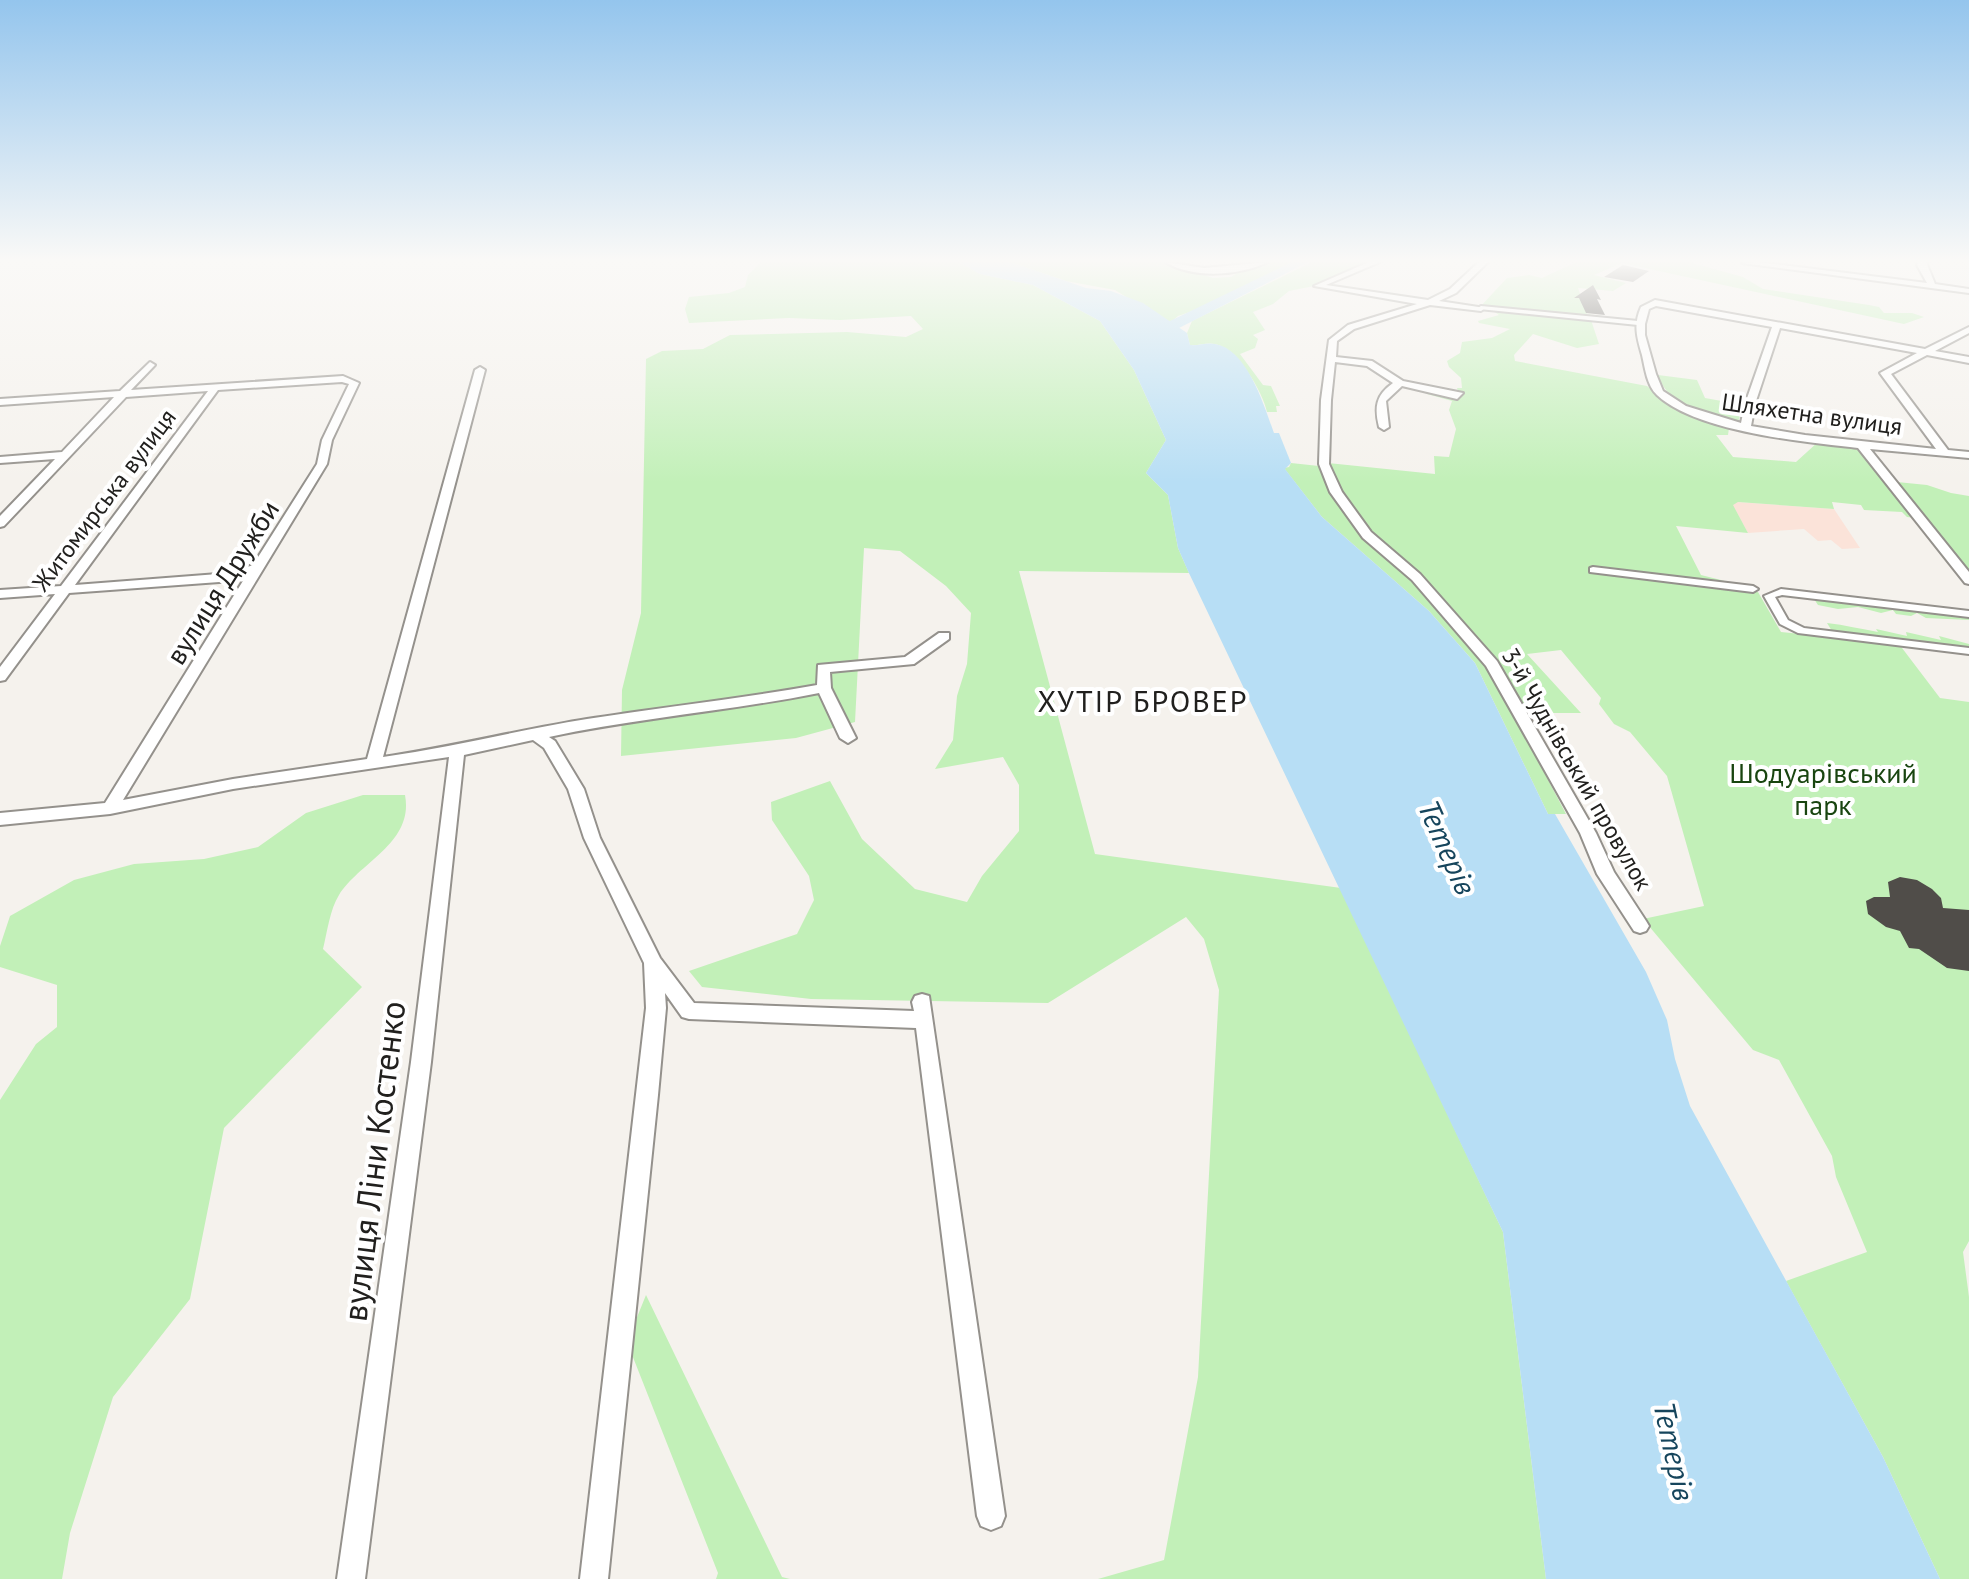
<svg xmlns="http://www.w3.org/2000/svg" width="1969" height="1579" font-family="'PT Sans',sans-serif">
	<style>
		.education { fill: #fbe3d9 }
		.green { fill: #c2f0b8 }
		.water { fill: #b7def5 }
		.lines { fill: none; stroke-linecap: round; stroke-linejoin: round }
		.river { fill: #b7def5; fill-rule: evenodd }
		.building { fill: #504d49 }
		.pedestrian-casing { stroke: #94918c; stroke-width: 4 }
		.minor-casing { stroke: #94918c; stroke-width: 4 }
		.pedestrian { fill: #fff; fill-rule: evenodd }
		.minor { fill: #fff; fill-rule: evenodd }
		.labels { text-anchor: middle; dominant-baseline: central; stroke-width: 8; stroke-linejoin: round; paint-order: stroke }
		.far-street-label { font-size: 24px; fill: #21201e; stroke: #fff }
		.street-label { font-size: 28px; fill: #21201e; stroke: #fff }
		.park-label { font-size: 28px; fill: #194510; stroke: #fff }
		.neighbourhood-label { font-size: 30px; letter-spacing: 2px; fill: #21201e; stroke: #fff }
		.water-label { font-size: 30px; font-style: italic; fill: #16455c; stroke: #fff }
		.near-street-label { font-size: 34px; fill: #21201e; stroke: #fff }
	</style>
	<rect width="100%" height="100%" fill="#f5f2ed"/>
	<path class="education" d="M1737,502L1834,509L1860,548L1842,549L1831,540L1818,541L1804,529L1748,533L1732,504Z"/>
	<g class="green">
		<path d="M761,262H959L980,274L1033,285L1100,321L1134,370L1166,440L1146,473L1168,495L1178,548L1189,573L1019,571L1095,854L1341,888L1503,1232L1546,1579H1098L1164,1560L1198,1377L1219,990L1204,939L1186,917L1048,1003L811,999L702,987L689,971L797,934L814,900L809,876L772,820L771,802L830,781L862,839L915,889L967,902L982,876L1019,831V785L1003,757L935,769L953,740L957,696L967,664L971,613L946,586L900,551L864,548L855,722L796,738L621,756L622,690L641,613L646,359L662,351L703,349L730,335L847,332L906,337L923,329L911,316L840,320L789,318L689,323L685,309L689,297L729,293L745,287L748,275Z"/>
		<path d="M1010,262H1167L1213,278L1231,277L1245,268L1269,262H1292L1205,307L1178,316L1169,324L1115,290L1066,281Z"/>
		<path d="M1312,262H1373L1319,285L1289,291L1273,304L1253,312L1265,330L1253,335L1258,339L1255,348L1240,354L1263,385L1271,386L1280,406H1276L1277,412H1267C1263,392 1237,348 1215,344C1207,342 1198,346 1190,345L1187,333L1192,321Z"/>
		<path d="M1576,262H1689L1743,277L1763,289L1869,305L1879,307L1884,313H1912L1924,317L1904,324L1622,263L1594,275L1626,283L1613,291L1578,288L1587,314L1626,319L1480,307L1507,278L1529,275L1542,278Z"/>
		<path d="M1492,310L1591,320L1599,344L1577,348L1533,334L1514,355L1515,361L1647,386L1680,411L1729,428L1728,435H1716L1733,457L1796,462L1818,442C1862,447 1860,447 1887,481L1927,485L1951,493L1969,496V574L1925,519L1907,517L1902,512L1864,510L1861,505L1832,502L1834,509L1738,502L1733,505L1748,533L1676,526L1701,575L1725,581L1704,579L1706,585L1758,592L1781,632L1899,644L1940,698L1969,702V1241L1963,1252L1969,1297V1579H1940L1883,1457L1786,1281L1867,1252L1836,1177L1832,1156L1779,1060L1753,1050L1643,919L1704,906L1667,776L1630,732L1614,724L1599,704L1601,698L1561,650L1527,654L1581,713H1513L1566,814H1548L1475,663L1429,611L1322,517L1284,468L1289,467L1291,463L1319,466L1328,463L1435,474L1434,456L1449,457L1456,429L1449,410L1452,401L1427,394L1426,391L1459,394L1457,388H1462L1461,378L1449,367L1447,361L1460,353L1462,342L1492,338L1510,329L1479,323L1478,321L1499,315Z"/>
		<path d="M1658,375L1697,380L1705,398L1744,405L1737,425C1707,415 1669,408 1658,375Z"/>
		<path d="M1814,599L1969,616V620L1926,618L1917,613L1911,616L1896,614L1893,610L1881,613L1858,607L1838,609L1818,605Z"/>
		<path d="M1827,623C1845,625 1861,629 1878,632L1876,629L1907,636L1906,632L1941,640L1939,636L1969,644V647L1832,631Z"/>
		<path d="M363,795H405C414,843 361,861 339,895C330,909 327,933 323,949L362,987L224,1128L190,1299L113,1397L70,1533L62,1579H0V1100L36,1044L57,1027V985L0,967V946L10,916L74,880L134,864L204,859L258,847L306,813Z"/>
		<path d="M646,1295L782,1577L790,1579H716L718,1573L627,1342Z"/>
	</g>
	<path class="water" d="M959,262H1010L1086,288L1111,291L1143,303L1187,333L1190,345C1199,346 1207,342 1215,344C1248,349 1265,409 1274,433H1279L1291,463L1285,469L1322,517L1429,611L1475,663L1548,814H1555L1646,972L1667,1020L1675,1059L1690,1106L1883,1457L1940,1579H1546L1503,1232L1188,571L1178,548L1168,495L1146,473L1166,440L1134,370L1100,321L1033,285L980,274Z"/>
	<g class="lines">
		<path class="river" d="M1292,262H1308L1179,328L1164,353H1154L1152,350L1168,322Z"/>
	</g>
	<g class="building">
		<path d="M1623,265L1649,271L1633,282L1604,277Z"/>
		<path d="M1593,285L1601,300L1597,299L1605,315L1586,313L1579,298H1574Z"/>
		<path d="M1900,877L1917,880L1932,889L1941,898L1943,908L1969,910V971L1947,968L1919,949L1909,948L1900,931L1886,927L1868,914L1866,901L1874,897H1890L1888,882Z"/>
	</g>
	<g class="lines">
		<defs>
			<g id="pedestrian">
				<path d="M1481,306L1638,321L1641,323L1638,325L1479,309L1478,308Z"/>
				<path d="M1593,567L1753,586L1758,589L1753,592L1590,572V568Z"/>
				<path d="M1781,589L1969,611V617L1782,595L1775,597L1788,620L1804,628L1969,648V654L1798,633L1780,624L1764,596Z"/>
			</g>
			<g id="minor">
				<path d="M1165,262L1204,268L1268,262C1239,276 1193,279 1165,262Z"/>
				<path d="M1369,262H1380L1326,285L1428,300L1450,289L1479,262H1488L1456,293L1439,301L1485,308L1481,311L1430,305L1354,329L1337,341L1336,357L1372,361L1403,381L1463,393L1457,399L1402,386L1386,401L1389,427L1384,430L1379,427C1374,407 1376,395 1393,383L1367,366L1335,362L1331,400L1329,464L1342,492L1371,532L1420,574L1497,661L1596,833L1614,872L1646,921L1649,926L1646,931L1640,933L1634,931L1597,874L1580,833L1486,666L1412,580L1363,538L1330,492L1319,464L1321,400L1329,340L1348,325L1417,304L1314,286Z"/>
				<path d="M1757,262L1927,283L1917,265L1918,262H1926L1935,284L1969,289V293L1742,263Z"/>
				<path d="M1655,300L1925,349L1969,327V333L1935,351L1969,357V363L1927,355L1891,374L1948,450L1969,452V458L1870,449L1969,572V584L1965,583L1858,448C1805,442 1696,432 1657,395C1647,386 1645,368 1642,355C1637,338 1633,325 1641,307ZM1656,306L1772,327L1745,404L1741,423L1686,406L1663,391L1656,374L1645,335V324L1649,309ZM1780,328L1917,353L1880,373L1936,449L1805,435L1751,426L1755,404Z"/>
				<path d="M150,362L155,365L131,390L343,376L359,383L332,440L327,464L123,800L233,779L367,759L475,370L480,367L485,370L383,757C452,747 519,730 587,719C663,707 740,699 817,685L818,665L905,657L939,633H949V639L914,664L830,672L831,688L856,738L848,743L840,738L819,693C730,711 638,718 549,737L555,741L584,789L600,838L660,958L694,1003L914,1011L912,1002L915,996L922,994L929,996L1005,1516L1001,1526L991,1530L981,1526L977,1516L916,1028L689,1019L682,1017L665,993L666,1008L658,1095L608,1579H580L646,1008L644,963L584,838L568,789L544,748L533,740L464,755L431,1062L365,1579H337L411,1062L449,757L233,789L110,814L0,825V813L105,803L246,576L233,581L69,593L5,680L0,681V667L55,594L0,598V590L61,586L208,391L126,397L4,526L0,527V516L55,459L0,463V457L62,452L114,397L0,405V399L120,391ZM342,382L349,384L322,440L317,464L253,565L231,573L75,585L218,390Z"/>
			</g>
		</defs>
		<use href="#pedestrian" class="pedestrian-casing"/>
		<use href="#minor" class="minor-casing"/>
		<use href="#pedestrian" class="pedestrian"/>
		<use href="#minor" class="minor"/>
	</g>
	<linearGradient id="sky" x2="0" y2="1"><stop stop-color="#94c5ed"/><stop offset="0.54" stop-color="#faf9f7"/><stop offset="1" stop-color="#faf9f7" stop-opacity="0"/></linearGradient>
	<rect width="1969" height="483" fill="url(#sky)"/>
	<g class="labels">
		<g class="far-street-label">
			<text transform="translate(1812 414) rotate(8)">Шляхетна вулиця</text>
			<text transform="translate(104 500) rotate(-53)">Житомирська вулиця</text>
			<text transform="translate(1577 769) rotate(60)">3-й Чуднівський провулок</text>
		</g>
		<g class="street-label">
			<text transform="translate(222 582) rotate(-58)">вулиця Дружби</text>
		</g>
		<g class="park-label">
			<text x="1823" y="772">Шодуарівський<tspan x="1823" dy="32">парк</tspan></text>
		</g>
		<g class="neighbourhood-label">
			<text x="1143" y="700">ХУТІР БРОВЕР</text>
		</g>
		<g class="water-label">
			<text transform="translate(1448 847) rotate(66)">Тетерів</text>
			<text transform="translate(1675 1451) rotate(78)">Тетерів</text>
		</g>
		<g class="near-street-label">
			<text transform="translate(373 1161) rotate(-83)">вулиця Ліни Костенко</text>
		</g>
	</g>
</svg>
